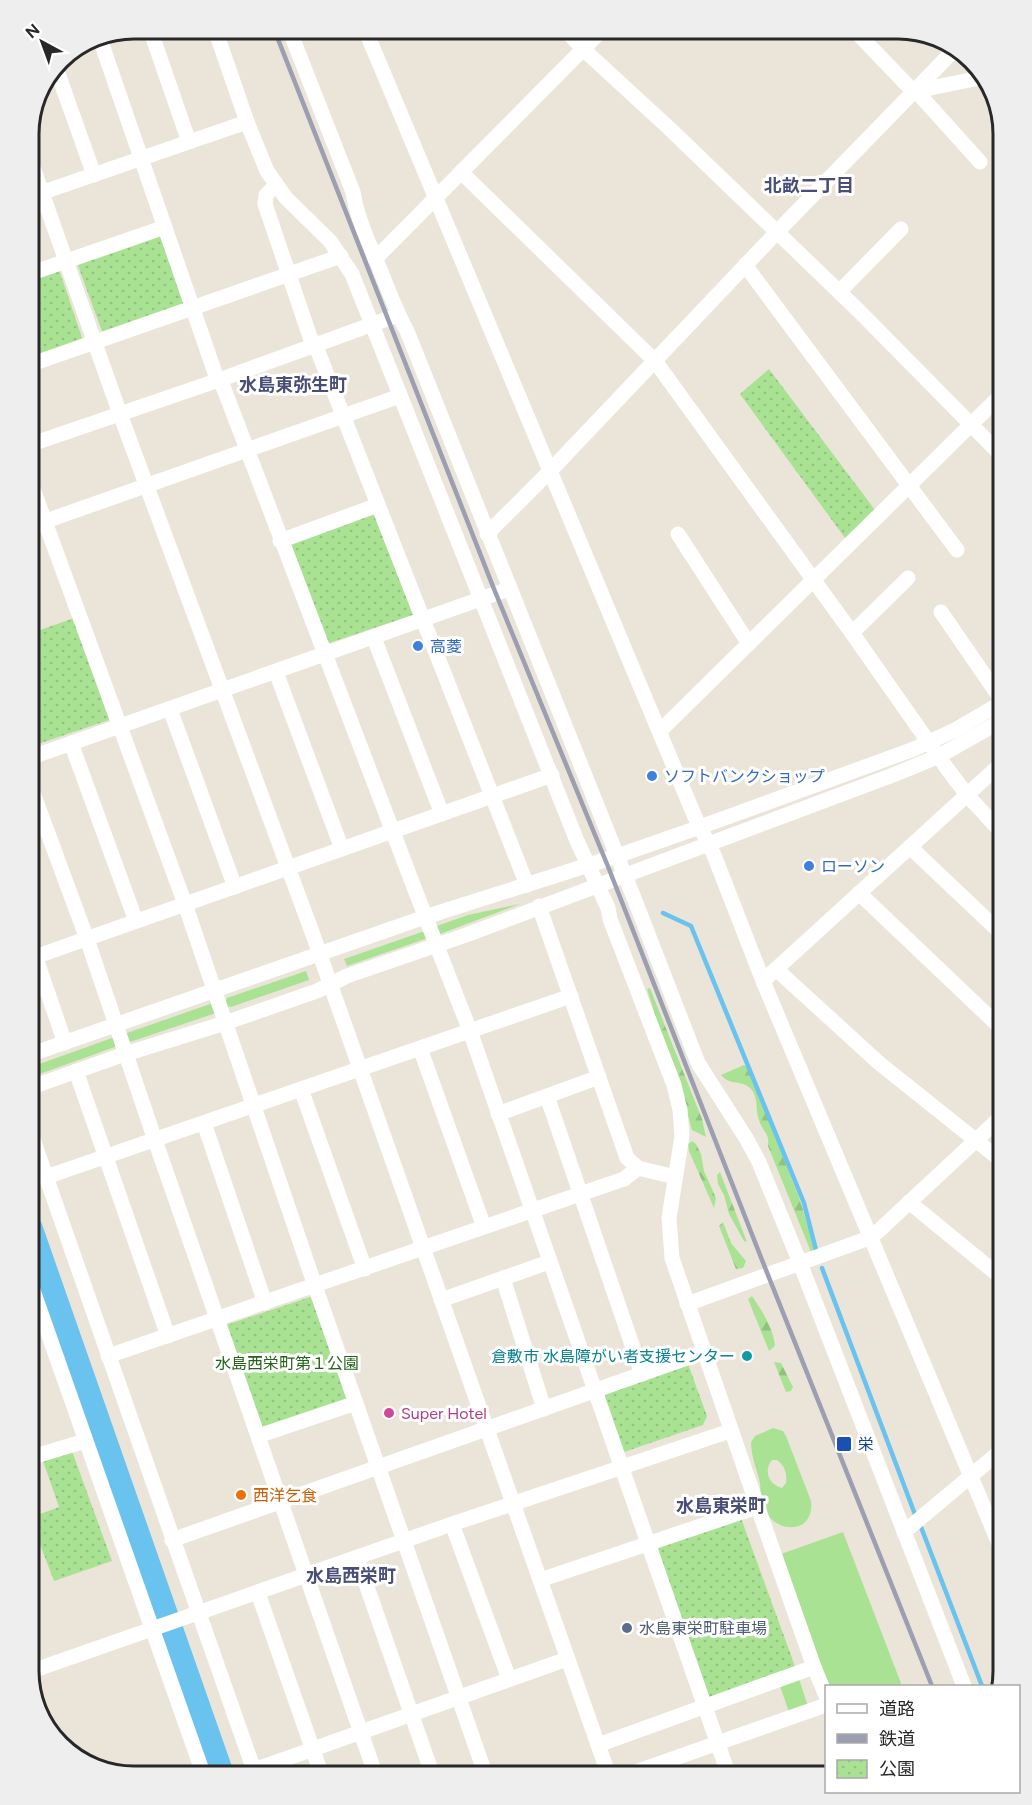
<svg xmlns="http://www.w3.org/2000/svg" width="1032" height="1805" font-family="Figtree,'Noto Sans JP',sans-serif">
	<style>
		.grass { fill: #aae294; fill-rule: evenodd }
		.forest { fill: url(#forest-firs) }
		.park { fill: url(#park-dots) }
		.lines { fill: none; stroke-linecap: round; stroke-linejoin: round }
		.stream { stroke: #6ac3ee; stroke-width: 4.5 }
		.river { stroke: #6ac3ee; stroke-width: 27 }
		.minor { stroke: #fff; stroke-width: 15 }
		.rail { stroke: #9c9eb2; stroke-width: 4.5 }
		.shop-dot { fill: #3f7fe0; stroke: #fff; stroke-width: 2 }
		.culture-dot { fill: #0f9aa8; stroke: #fff; stroke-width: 2 }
		.hotel-dot { fill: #d1479c; stroke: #fff; stroke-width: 2 }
		.transit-dot { fill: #1a4fb4; stroke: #fff; stroke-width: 2 }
		.food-dot { fill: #e8710a; stroke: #fff; stroke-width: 2 }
		.service-dot { fill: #5c6f8a; stroke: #fff; stroke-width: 2 }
		.labels { text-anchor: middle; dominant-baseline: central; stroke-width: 6; stroke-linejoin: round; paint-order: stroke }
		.shop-label { font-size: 16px; fill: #366cbe; stroke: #fff; text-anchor: start }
		.culture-label { font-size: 16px; fill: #0d838f; stroke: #fff; text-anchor: end }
		.park-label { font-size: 16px; fill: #246419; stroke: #fff }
		.hotel-label { font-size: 16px; fill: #b23c85; stroke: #fff; text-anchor: start }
		.transit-label { font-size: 16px; fill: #164399; stroke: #fff; text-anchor: start }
		.food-label { font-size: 16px; fill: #c56008; stroke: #fff; text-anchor: start }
		.service-label { font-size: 16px; fill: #4e5e75; stroke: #fff; text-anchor: start }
		.neighbourhood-label { font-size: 18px; font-weight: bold; fill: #484e78; stroke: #fff }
		.rim { fill: none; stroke: #282828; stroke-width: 3 }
	</style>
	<defs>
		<pattern id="forest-firs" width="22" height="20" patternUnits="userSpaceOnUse" patternTransform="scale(1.5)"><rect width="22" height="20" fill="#aae294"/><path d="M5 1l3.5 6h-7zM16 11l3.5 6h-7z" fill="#92c280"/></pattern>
		<pattern id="park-dots" width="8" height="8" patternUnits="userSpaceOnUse" patternTransform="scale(1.5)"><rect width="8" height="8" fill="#aae294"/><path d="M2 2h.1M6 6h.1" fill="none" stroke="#92c280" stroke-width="1.8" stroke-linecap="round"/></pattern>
	</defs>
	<rect width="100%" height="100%" fill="#ebe4d9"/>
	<g class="grass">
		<path d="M520,904L440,934L435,929L437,926L468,915Z"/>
		<path d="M422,932L426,933L427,937L425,939L347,966L344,959Z"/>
		<path d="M306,971L309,980L231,1007L226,1006L225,1002L227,998Z"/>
		<path d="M213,1003L216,1013L130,1042L126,1041L125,1036L127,1033Z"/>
		<path d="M112,1038L116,1040L115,1047L34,1076L31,1067Z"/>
		<path d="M773,1428L783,1431L786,1436L811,1501C815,1533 778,1535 765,1511C759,1501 762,1490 759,1479C756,1467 751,1455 751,1442L755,1436ZM772,1460H777C785,1466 787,1473 786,1483L782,1488C769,1485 763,1471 772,1460Z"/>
		<path d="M843,1532L902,1686H828L781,1554Z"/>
		<path d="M799,1679L808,1706L789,1712L780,1686Z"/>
	</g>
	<g class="forest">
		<path d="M650,988L702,1119L706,1137L692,1130L691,1127L677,1072L662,1037L647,989Z"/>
		<path d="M744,1065L748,1067L801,1203L815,1251L811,1252L768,1146C770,1133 762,1131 759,1120C755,1109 759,1097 750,1088C740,1079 732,1087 721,1075Z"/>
		<path d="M692,1141L696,1144L701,1154L704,1171L716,1198L714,1208L689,1151L688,1144Z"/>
		<path d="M720,1172L747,1242L744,1241L729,1214L724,1195L718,1184L717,1175Z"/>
		<path d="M723,1222L731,1243L746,1261L743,1268L736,1269L719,1226Z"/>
		<path d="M752,1296C762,1311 773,1327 775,1346L769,1351L748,1299Z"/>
		<path d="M774,1362L781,1363L793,1387L791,1391L786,1392Z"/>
	</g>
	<g class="park">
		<path d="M159,232L185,306L103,334L77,263Z"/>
		<path d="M59,269L83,341L29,361V278Z"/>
		<path d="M769,369L875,510L845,538L740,394Z"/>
		<path d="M374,514L413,615L326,644L287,542Z"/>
		<path d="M74,618L109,720L29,747V634Z"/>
		<path d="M313,1296L347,1400L261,1429L226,1325Z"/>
		<path d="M688,1364L707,1416L703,1425L621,1453L602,1394Z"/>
		<path d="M72,1451L112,1561L54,1581L36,1534L41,1532L35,1516L59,1507L43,1461Z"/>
		<path d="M741,1518L796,1669L708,1700L657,1545Z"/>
	</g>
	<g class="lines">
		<g class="stream">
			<path d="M663,913L691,926L804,1203L816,1250"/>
			<path d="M29,1198L230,1776"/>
			<path d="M822,1268L916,1517"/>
			<path d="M921,1527L982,1686"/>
		</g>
		<path class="river" d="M29,1228L221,1776"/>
		<g class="minor">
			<path d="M150,29L189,142"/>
			<path d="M215,29L247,122L267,171L286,198L330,241L352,274L577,841L608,908L610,919L674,1085L680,1110L682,1136L669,1218L672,1258L764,1525L814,1667L826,1696"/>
			<path d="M289,29L353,192C357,218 369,243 379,267C388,289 396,311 407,331L634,898L698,1063L746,1138L759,1162L800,1263L964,1686"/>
			<path d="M365,29L695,817L714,855L763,981L1003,1553"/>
			<path d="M565,29L583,49L670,129L858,310L1003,457"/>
			<path d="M856,29L861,37L911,89L916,91L980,162"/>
			<path d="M99,36L215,373L224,389L417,895L470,1031L729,1776"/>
			<path d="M56,68L94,175"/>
			<path d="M916,91L984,77"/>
			<path d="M29,156L120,414L312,932L609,1776"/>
			<path d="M461,172L655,361L852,633L946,767L967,795L1003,834"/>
			<path d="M276,185L266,195L265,204L310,337L319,354L527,885"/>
			<path d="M29,197L247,122"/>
			<path d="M375,259L603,29"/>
			<path d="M745,265L957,550"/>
			<path d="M29,274L165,227"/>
			<path d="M839,292L901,229"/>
			<path d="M29,365L341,256"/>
			<path d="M29,445L219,380L398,315"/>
			<path d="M29,478L185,904L315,1286L486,1776"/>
			<path d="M29,527L400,396"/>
			<path d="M487,534L550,471L777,232L957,47"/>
			<path d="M678,534L749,644"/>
			<path d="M280,541L378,505"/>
			<path d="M941,612L1003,702"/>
			<path d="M852,633L908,578"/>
			<path d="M374,638L442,814"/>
			<path d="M276,672L342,849"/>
			<path d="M170,709L235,887"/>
			<path d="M660,731L1003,393"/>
			<path d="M71,743L136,921"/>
			<path d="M29,758L509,589"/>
			<path d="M29,782L87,939L155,1140L376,1776"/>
			<path d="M910,847L1003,935"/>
			<path d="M859,893L1003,1030"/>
			<path d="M539,906L627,1158L638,1168L675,1177"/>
			<path d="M29,938L65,1043"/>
			<path d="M29,959L552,775"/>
			<path d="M776,969L879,1063L1003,1162"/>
			<path d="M763,981L1003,762"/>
			<path d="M420,1048L484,1227"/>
			<path d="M29,1055L425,917L617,856L700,827L914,749L955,730L1003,702"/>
			<path d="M76,1071L168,1336"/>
			<path d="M29,1088L125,1054L225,1023L317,991L347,976L466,935L893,775L939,756L1003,720"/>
			<path d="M301,1089L365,1269"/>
			<path d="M547,1096L642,1374"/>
			<path d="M498,1114L599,1077"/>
			<path d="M204,1123L265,1303"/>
			<path d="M29,1128L256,1776"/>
			<path d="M46,1177L571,996"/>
			<path d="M909,1202L1003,1279"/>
			<path d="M503,1278L544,1409"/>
			<path d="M29,1279L204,1776"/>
			<path d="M441,1300L549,1262"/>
			<path d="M687,1304L872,1237L1003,1115"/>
			<path d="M108,1356L624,1179L638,1168"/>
			<path d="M258,1436L356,1403"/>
			<path d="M29,1458L85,1441"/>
			<path d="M452,1524L509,1679"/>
			<path d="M904,1532L1003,1449"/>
			<path d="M172,1540L704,1352"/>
			<path d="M357,1558L433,1776"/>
			<path d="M540,1580L757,1507"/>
			<path d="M258,1593L322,1776"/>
			<path d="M29,1672L452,1524L730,1431"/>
			<path d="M598,1745L814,1667"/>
			<path d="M237,1776L567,1659"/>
			<path d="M624,1776L826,1705"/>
		</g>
		<path class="rail" d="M274,29L494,589L609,869L762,1260L932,1686"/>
	</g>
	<g class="shop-dot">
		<circle cx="418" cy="646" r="6"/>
		<circle cx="652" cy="776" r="6"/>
		<circle cx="809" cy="866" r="6"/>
	</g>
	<circle class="culture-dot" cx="747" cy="1356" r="6"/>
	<circle class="hotel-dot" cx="389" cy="1413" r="6"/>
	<rect class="transit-dot" x="836" y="1436" width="16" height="16" rx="3"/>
	<circle class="food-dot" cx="241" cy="1495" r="6"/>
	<circle class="service-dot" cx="627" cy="1628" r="6"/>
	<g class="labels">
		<g class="shop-label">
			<text x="430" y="646">高菱</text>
			<text x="664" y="776">ソフトバンクショップ</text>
			<text x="821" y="866">ローソン</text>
		</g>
		<g class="culture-label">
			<text x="735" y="1356">倉敷市 水島障がい者支援センター</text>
		</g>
		<g class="park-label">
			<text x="287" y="1363">水島西栄町第１公園</text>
		</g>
		<g class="hotel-label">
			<text x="401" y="1413">Super Hotel</text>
		</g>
		<g class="transit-label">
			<text x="858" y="1444">栄</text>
		</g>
		<g class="food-label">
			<text x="253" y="1495">西洋乞食</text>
		</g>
		<g class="service-label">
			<text x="639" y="1628">水島東栄町駐車場</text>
		</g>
		<g class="neighbourhood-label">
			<text x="809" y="186">北畝二丁目</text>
			<text x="293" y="385">水島東弥生町</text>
			<text x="721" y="1506">水島東栄町</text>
			<text x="351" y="1576">水島西栄町</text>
		</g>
	</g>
	<path d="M0 0H1032V1805H0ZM134 39H898A95 95 0 0 1 993 134V1671A95 95 0 0 1 898 1766H134A95 95 0 0 1 39 1671V134A95 95 0 0 1 134 39Z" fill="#eee" fill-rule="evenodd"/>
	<path class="rim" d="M134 39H898A95 95 0 0 1 993 134V1671A95 95 0 0 1 898 1766H134A95 95 0 0 1 39 1671V134A95 95 0 0 1 134 39Z"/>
	<rect x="825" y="1685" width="195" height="108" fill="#ffffff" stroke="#a9a9a9" stroke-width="1.5"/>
	<rect x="837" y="1704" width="30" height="9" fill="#ffffff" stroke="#a9a9a9" stroke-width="1.5"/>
	<text x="879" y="1715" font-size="18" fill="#282828">道路</text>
	<rect x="837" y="1734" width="30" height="9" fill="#9c9eb2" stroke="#a9a9a9" stroke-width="1.5"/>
	<text x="879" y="1745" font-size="18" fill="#282828">鉄道</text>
	<rect x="837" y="1760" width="30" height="18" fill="url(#park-dots)" stroke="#a9a9a9" stroke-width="1.5"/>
	<text x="879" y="1775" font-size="18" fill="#282828">公園</text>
	<g transform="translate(42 42) rotate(319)" stroke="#ffffff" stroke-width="4.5" paint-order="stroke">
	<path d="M0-4.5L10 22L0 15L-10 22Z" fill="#282828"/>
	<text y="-9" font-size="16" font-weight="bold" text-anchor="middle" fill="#282828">N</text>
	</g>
</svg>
